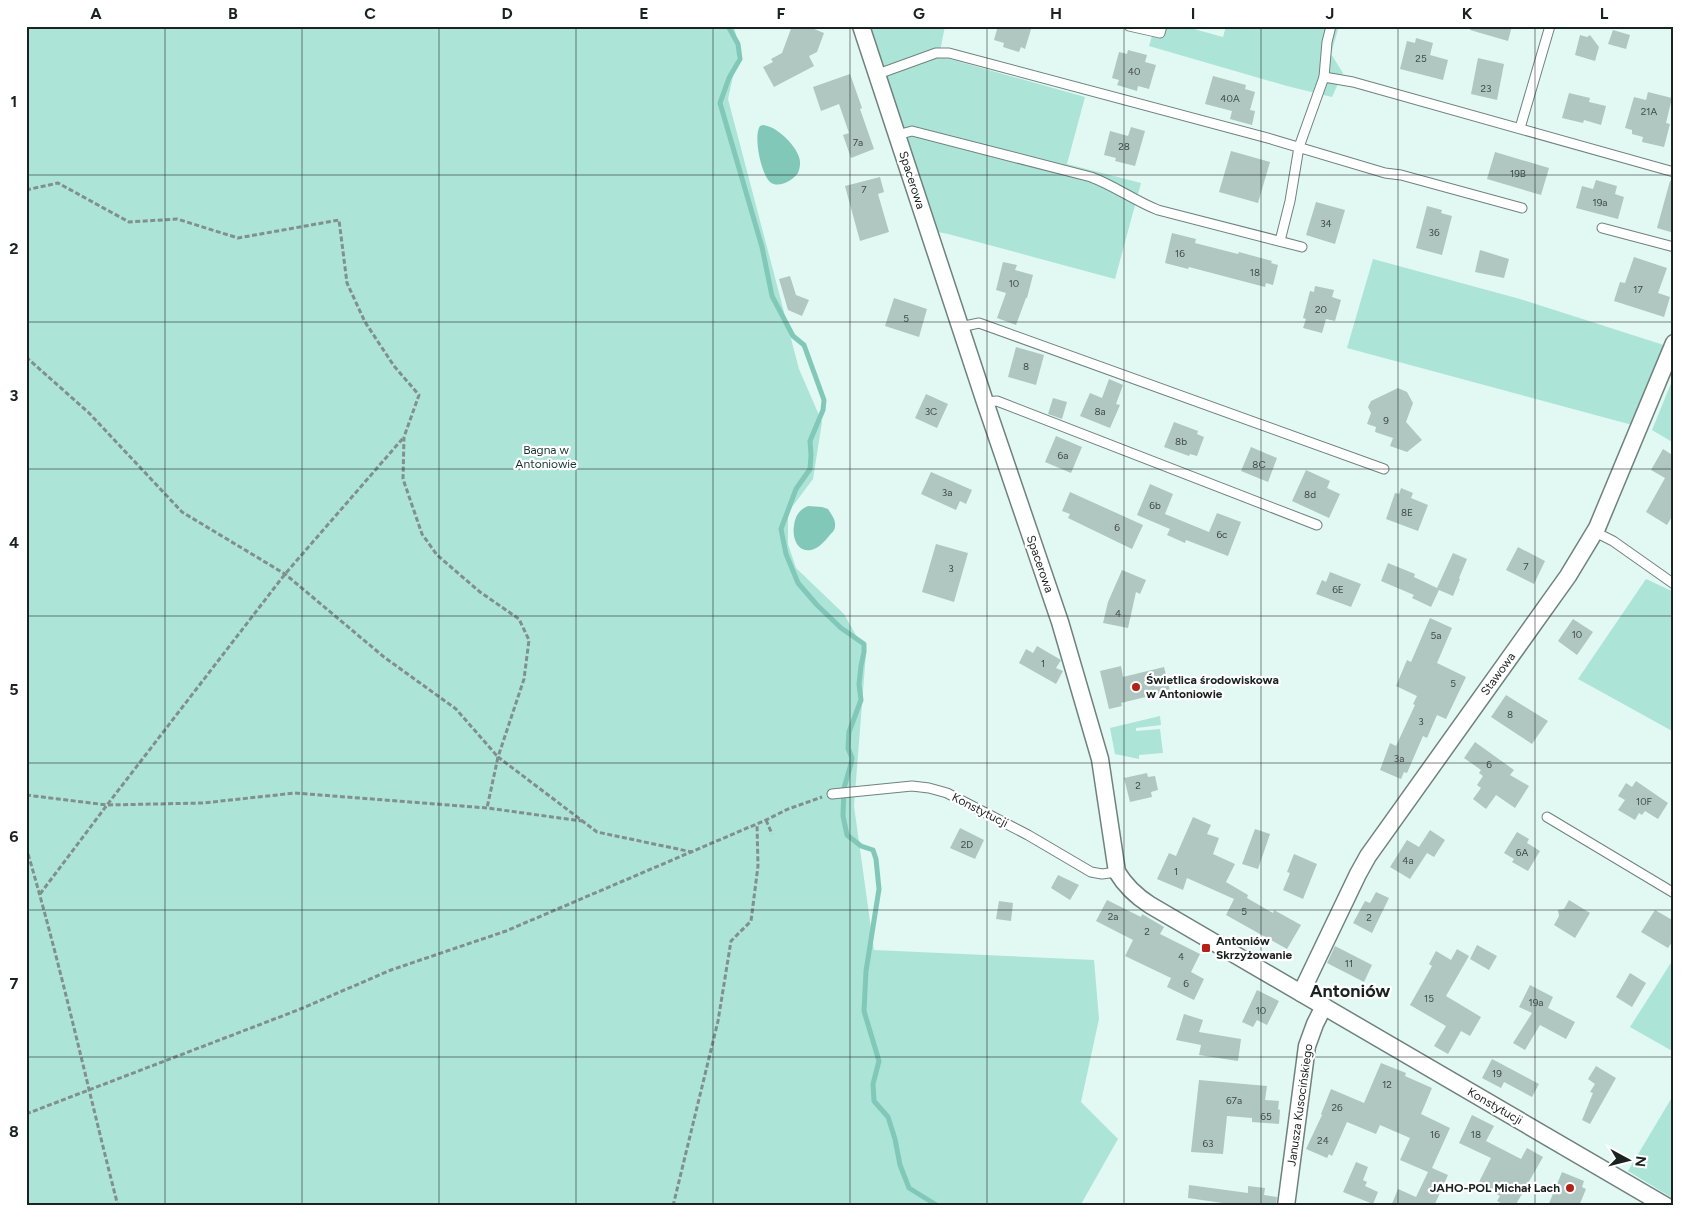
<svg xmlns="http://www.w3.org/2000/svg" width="1700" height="1232" font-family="Figtree,sans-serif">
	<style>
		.green { fill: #ace4d8 }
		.water { fill: #82c8b9 }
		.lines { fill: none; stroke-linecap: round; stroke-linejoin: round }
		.stream { stroke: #82c8b9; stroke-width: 5 }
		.building { fill: #b0c6c1 }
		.lane-casing { stroke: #6f837e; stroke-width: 11 }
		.street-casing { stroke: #6f837e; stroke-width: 19 }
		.path { stroke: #81908c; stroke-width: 3; stroke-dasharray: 5 2.5; stroke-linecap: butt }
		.lane { stroke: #fff; stroke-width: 9 }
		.street { stroke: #fff; stroke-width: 16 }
		.grid { fill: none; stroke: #1b2321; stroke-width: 1; stroke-opacity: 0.55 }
		.poi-dot { fill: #b12217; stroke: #fff; stroke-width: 2 }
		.labels { text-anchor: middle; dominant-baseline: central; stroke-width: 4.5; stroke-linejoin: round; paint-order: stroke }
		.number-label { font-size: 10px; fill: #404c49 }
		.street-label { font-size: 12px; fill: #1b2321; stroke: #fff }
		.park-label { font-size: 12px; fill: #153730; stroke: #fff }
		.poi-label { font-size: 12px; font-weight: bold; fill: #1b2321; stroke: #fff; text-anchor: start }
		.district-label { font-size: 18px; font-weight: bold; fill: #1b2321; stroke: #fff }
		.neatline { fill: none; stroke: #1b2321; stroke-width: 2 }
		.grid-label { font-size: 16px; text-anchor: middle; font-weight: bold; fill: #1b2321 }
	</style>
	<rect width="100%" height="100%" fill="#e2f8f3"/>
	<g class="green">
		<path d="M26,26H734L739,49L728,99L799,369L822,422L813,479L792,507L788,516V544L796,568L844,614L866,653L854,806L874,950L1094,960L1099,1019L1081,1102L1118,1139L1080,1206H26Z"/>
		<path d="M869,26H945L939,56L1085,97L1067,164L1141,183L1115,279L948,234L938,232Z"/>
		<path d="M1155,26H1183L1223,37L1226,26H1339L1331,54L1343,73L1332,97L1287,86L1149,46Z"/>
		<path d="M1373,259L1520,299L1670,347L1636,426L1347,348Z"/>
		<path d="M1674,376V443L1652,430Z"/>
		<path d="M1646,579L1674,592V732L1578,679Z"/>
		<path d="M1160,716L1161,725L1136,728V731L1160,729L1163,753L1139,755V759L1115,754L1110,728Z"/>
		<path d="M1674,958V1052L1630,1027Z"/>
		<path d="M1674,1094V1199L1628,1171Z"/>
	</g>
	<g class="water">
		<path d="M763,125C776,126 795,144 799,157C801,162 800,168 798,173C793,180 779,189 770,182C761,174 753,136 760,126Z"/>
		<path d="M808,506L822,507L828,509C831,514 836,520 835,526C835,531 832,532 829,536C825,541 818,549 811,550C797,553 792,537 794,526C795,516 799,510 808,506Z"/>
	</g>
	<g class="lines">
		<path class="stream" d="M728,26L738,44L740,59L729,78L720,103L762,247L772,296L793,336L804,345L824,400L823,410L810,441L811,455L810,469L796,489L781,529L786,554L798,583L817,605L841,628L864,644V652L861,666L859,684L861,700L849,732L848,748L852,758L851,764L844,788L843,816L847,835L861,846L873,850L876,859L879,889L866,971L864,1011L879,1061L873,1084L874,1101L888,1117L895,1139L900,1165L909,1188L938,1206"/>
	</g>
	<g class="building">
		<path d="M792,26H807L824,33L817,52L809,56L814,66L774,87L763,67L773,62L771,59L782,53Z"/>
		<path d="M998,26H1032L1025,49L1021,47L1019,52L1003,47L1004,43L994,40Z"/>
		<path d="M1471,26H1512L1508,41L1470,30Z"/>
		<path d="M1613,30L1630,35L1626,49L1608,44Z"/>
		<path d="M1580,35L1587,37L1590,35L1599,47L1595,61L1575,55Z"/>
		<path d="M1416,38L1433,43L1430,55L1448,60L1443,80L1400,69L1407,41L1415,43Z"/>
		<path d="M1128,50L1147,55L1145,62L1156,65L1149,89L1138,86L1137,91L1117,85L1119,80L1112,78L1119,52L1127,54Z"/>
		<path d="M1478,58L1504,64L1497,100L1471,94Z"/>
		<path d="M850,74L862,108L860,109L874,149L851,158L843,135L849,133L839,104L821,111L813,87Z"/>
		<path d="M1213,76L1246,85L1245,89L1255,92L1250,110L1255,111L1252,125L1230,119L1232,111L1205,104Z"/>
		<path d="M1648,92L1672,98L1666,123L1670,124L1664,147L1642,142L1643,137L1632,134V130L1625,128L1634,97L1646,100Z"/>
		<path d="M1569,93L1590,98L1589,102L1606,106L1601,125L1584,120L1583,123L1562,118Z"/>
		<path d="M1131,127L1145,131L1135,166L1115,161L1116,158L1104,155L1110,131L1128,136Z"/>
		<path d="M1231,151L1270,162L1258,203L1219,192Z"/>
		<path d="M1495,152L1549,168L1541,195L1487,179Z"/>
		<path d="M880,177L884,192L878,194L889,232L860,241L845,186Z"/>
		<path d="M1596,180L1617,186L1615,194L1624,197L1618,219L1576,208L1582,186L1593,189Z"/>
		<path d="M1670,181H1674V233L1657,228Z"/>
		<path d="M1316,202L1345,210L1335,244L1306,235Z"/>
		<path d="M1427,206L1442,210L1441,213L1452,216L1442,255L1416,248Z"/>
		<path d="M1172,233L1196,239L1195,243L1238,254L1239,252L1272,261L1271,263L1278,265L1273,285L1266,283L1265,287L1189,267L1188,269L1165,263Z"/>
		<path d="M1480,250L1509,259L1504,278L1475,272Z"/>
		<path d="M1634,257L1667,268L1658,293L1670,297L1664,317L1614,301L1620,282L1625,283Z"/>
		<path d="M1003,262L1017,265L1015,270L1033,275L1027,298H1026L1016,325L997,318L1006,293L996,290Z"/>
		<path d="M790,276L796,295L809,300L802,316L788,310L779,279Z"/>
		<path d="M1315,286L1334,290L1332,297L1341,300L1335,321L1326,319L1322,333L1303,328L1306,319L1303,318L1310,291L1314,292Z"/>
		<path d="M894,298L927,309L919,337L885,326Z"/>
		<path d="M1016,347L1044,355L1036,385L1008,377Z"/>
		<path d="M1109,379L1123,385L1116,404L1120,405L1110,428L1080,416L1090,393L1102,398Z"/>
		<path d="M1398,388L1407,392L1413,403L1406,422L1422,440L1407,452L1390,446L1393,438L1375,432L1376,427L1367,424L1371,413L1368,407L1371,401Z"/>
		<path d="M926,394L948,404L937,428L915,418Z"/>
		<path d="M1053,398L1067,402L1062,419L1048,414Z"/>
		<path d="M1174,422L1198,431L1197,434L1204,437L1197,456L1190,454L1189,456L1164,447Z"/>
		<path d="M1056,436L1082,447L1071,473L1045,462Z"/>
		<path d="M1251,447L1277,458L1268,482L1241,471Z"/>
		<path d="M1663,449L1674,456V513L1667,525L1646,512L1665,478L1651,470Z"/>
		<path d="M1306,470L1330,481L1327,488L1340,494L1329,518L1292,501Z"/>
		<path d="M931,472L972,490L966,504L960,501L956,510L921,494Z"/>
		<path d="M1150,484L1173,494L1165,514L1209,532L1217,513L1241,522L1228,556L1186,540L1185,543L1167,535L1170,529L1137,515Z"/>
		<path d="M1401,488L1413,493L1411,498L1428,505L1418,531L1386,519L1395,493L1399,494Z"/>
		<path d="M1070,492L1143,525L1132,549L1068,518L1070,514L1062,511Z"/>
		<path d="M936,544L968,553L954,602L922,592Z"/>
		<path d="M1518,547L1545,561L1534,584L1506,570Z"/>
		<path d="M1453,553L1467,559L1459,578L1460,579L1453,596L1439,590L1431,607L1412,598L1414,595L1381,581L1388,563L1415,574L1414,577L1437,588Z"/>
		<path d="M1122,570L1146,580L1140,594L1136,592L1128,628L1103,623L1108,602Z"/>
		<path d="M1330,572L1361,584L1351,607L1316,594L1322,580L1326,582Z"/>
		<path d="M1430,618L1452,628L1437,663L1466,677L1446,719L1437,715L1427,738L1423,736L1407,773L1404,772L1401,779L1380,770L1390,743L1396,746L1415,705L1413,704L1417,696L1396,686L1407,660L1411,662Z"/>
		<path d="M1573,619L1593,632L1577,655L1558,641Z"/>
		<path d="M1037,646L1061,660L1056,668L1063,671L1056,684L1019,663L1026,649L1033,653Z"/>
		<path d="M1121,666L1123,677L1164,667L1170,691L1121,703L1122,706L1109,709L1100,671Z"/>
		<path d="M1506,695L1548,721L1532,744L1491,717Z"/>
		<path d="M1475,742L1514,770L1510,775L1529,786L1515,808L1496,795L1486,809L1473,799L1481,788L1477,785L1483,776L1479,773L1481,770L1464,758Z"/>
		<path d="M1147,773L1148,777L1155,776L1158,790L1151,792L1152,797L1130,802L1124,778Z"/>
		<path d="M1636,781L1668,803L1658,819L1645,811L1642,815L1639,813L1635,820L1618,810L1625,800L1618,796L1626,783L1632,787Z"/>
		<path d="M1193,817L1211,825L1207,834L1219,838L1213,854L1235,864L1226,882L1248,895L1247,898L1273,913L1274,910L1301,925L1287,949L1226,915L1234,899L1187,878L1183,890L1157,879L1169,853L1176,856Z"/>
		<path d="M960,828L984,840L975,859L950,848Z"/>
		<path d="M1255,829L1270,834L1258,869L1242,864Z"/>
		<path d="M1430,830L1445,840L1434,857L1427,853L1410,879L1390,867L1407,840L1419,847Z"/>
		<path d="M1517,832L1529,839L1527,843L1540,851L1528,871L1512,862L1514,859L1504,853Z"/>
		<path d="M1294,854L1317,864L1303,899L1283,890L1290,873L1287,872Z"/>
		<path d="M1058,875L1079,885L1070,900L1051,888Z"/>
		<path d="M1376,892L1389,898L1372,933L1353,923L1365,901L1370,903Z"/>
		<path d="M1107,900L1141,917L1142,914L1164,927L1160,934L1200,954L1191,972L1204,979L1194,1000L1167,987L1171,978L1125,956L1133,940L1096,921Z"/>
		<path d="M1569,900L1590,913L1575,938L1554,925L1559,916L1558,910L1564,909Z"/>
		<path d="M999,901L1013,903L1011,921L996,919Z"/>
		<path d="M1655,910L1674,921V939L1668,948L1641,932Z"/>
		<path d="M1477,945L1497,956L1489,970L1470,959Z"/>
		<path d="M1335,946L1372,965L1364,982L1327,963Z"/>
		<path d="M1457,949L1469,956L1446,996L1481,1017L1470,1036L1461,1031L1448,1054L1434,1046L1446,1026L1410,1005L1432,966L1429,964L1436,951L1451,960Z"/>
		<path d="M1630,973L1646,983L1632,1007L1616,997Z"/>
		<path d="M1530,985L1553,997L1548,1008L1575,1022L1566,1039L1540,1025L1525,1050L1513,1043L1532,1013L1519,1007Z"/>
		<path d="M1257,990L1279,1001L1267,1025L1257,1020L1253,1027L1242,1022Z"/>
		<path d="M1184,1014L1203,1020L1199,1032L1241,1039L1238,1061L1199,1055L1201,1045L1176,1040Z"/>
		<path d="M1492,1059L1539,1084L1532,1097L1504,1082L1501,1088L1482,1078Z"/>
		<path d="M1381,1063L1406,1073L1405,1076L1432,1088L1421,1114L1450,1128L1432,1168L1448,1175L1434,1206H1391L1398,1189L1416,1197L1428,1172L1400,1160L1410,1138L1380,1125L1376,1134L1347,1122L1332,1156L1329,1154L1327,1158L1306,1149L1322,1115L1321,1114L1331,1089L1364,1103Z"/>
		<path d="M1596,1066L1616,1078L1590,1124L1582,1120L1593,1093L1590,1092L1595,1084L1588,1079Z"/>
		<path d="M1199,1080L1267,1086L1265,1100L1279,1101L1278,1109L1280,1110L1279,1124L1252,1122V1118L1227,1116L1223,1154L1191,1152Z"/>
		<path d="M1472,1115L1494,1126L1486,1141L1521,1159L1527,1148L1543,1157L1515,1206H1506L1497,1201L1500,1196L1478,1184L1491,1158L1459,1143Z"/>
		<path d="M1356,1162L1368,1167L1363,1180L1367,1182L1365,1186L1378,1192L1373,1204L1343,1192Z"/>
		<path d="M1562,1172L1584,1181L1582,1187L1586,1189L1579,1206H1548Z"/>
		<path d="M1189,1185L1248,1193V1186L1265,1188L1264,1195L1277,1197L1276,1206H1243L1188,1198Z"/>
	</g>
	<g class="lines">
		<defs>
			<g id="lane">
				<path d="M1129,26L1160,33L1162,26"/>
				<path d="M878,74L936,53H949L1271,139L1385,173L1401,175L1522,208"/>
				<path d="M1324,77L1327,42L1331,26"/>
				<path d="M1520,128L1550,26"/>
				<path d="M897,135L912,131L1091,177C1115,186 1135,201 1158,210L1302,247"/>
				<path d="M1602,228L1674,247"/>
				<path d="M1280,241L1290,201L1299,147L1324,77L1353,82L1674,172"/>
				<path d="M960,327L979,323L1384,469"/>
				<path d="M985,402L997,401L1317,525"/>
				<path d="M1595,532L1613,541L1674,584"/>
				<path d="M832,794L912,786L929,788L947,793L1028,835L1091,872L1102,874L1117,872"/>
				<path d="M1547,817L1674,893"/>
			</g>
			<g id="street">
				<path d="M861,26L985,402L1060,622L1100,759L1117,872C1126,887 1136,896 1150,905L1666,1206"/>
				<path d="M1301,993L1358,874L1368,856L1568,576L1597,528L1674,343"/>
				<path d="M1286,1206L1307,1046L1315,1024L1324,1006"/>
			</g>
		</defs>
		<use href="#lane" class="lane-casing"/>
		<use href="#street" class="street-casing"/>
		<g class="path">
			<path d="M26,190L58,183L129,222L177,219L238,238L339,220L347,283L365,322L394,366L419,395L404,437L403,479L422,534L437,555L480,592L519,619L529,640L524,679L498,757L597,832L692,852"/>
			<path d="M26,357L89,413L182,512L285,574L384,657L456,709L498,757L487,808"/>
			<path d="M26,795L107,805L285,574L404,437"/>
			<path d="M766,820L772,834"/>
			<path d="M26,847C61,965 87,1086 118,1206"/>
			<path d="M40,894L107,805L203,803L295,793L487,808L582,821"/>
			<path d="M26,1114L298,1010L391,970L506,931L766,820L788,809L822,797"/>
			<path d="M673,1206L718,1021L731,941L751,921L758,866L757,824"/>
		</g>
		<use href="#lane" class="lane"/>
		<use href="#street" class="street"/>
	</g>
	<path class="grid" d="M165,26V1206M302,26V1206M439,26V1206M576,26V1206M713,26V1206M850,26V1206M987,26V1206M1124,26V1206M1261,26V1206M1398,26V1206M1535,26V1206M26,175H1674M26,322H1674M26,469H1674M26,616H1674M26,763H1674M26,910H1674M26,1057H1674"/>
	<g class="poi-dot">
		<circle cx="1136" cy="687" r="5"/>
		<rect x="1201" y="943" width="10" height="10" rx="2.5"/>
		<circle cx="1570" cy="1188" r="5"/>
	</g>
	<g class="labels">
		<g class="number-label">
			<text x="1421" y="58">25</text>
			<text x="1134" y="71">40</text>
			<text x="1486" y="88">23</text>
			<text x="1230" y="98">40A</text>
			<text x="1649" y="111">21A</text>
			<text x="858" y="142">7a</text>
			<text x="1124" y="146">28</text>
			<text x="1518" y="173">19B</text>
			<text x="864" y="189">7</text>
			<text x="1600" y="202">19a</text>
			<text x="1326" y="223">34</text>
			<text x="1434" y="232">36</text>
			<text x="1180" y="253">16</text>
			<text x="1255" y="272">18</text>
			<text x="1014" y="283">10</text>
			<text x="1638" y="289">17</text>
			<text x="1321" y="309">20</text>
			<text x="906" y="318">5</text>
			<text x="1026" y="366">8</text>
			<text x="931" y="411">3C</text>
			<text x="1100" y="411">8a</text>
			<text x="1386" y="420">9</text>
			<text x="1181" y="441">8b</text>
			<text x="1063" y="455">6a</text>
			<text x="1259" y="464">8C</text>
			<text x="947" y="492">3a</text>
			<text x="1310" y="494">8d</text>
			<text x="1155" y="505">6b</text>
			<text x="1407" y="512">8E</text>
			<text x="1117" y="527">6</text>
			<text x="1222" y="534">6c</text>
			<text x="1526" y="566">7</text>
			<text x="951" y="568">3</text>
			<text x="1338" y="589">6E</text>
			<text x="1118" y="613">4</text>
			<text x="1577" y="634">10</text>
			<text x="1436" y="635">5a</text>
			<text x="1043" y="663">1</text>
			<text x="1453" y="683">5</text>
			<text x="1510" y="714">8</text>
			<text x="1421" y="721">3</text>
			<text x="1399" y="758">3a</text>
			<text x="1489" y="764">6</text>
			<text x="1138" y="785">2</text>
			<text x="1644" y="801">10F</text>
			<text x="967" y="844">2D</text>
			<text x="1522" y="852">6A</text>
			<text x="1408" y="860">4a</text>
			<text x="1176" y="871">1</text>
			<text x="1244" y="911">5</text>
			<text x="1113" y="916">2a</text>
			<text x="1369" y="917">2</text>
			<text x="1147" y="931">2</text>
			<text x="1181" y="956">4</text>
			<text x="1349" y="963">11</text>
			<text x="1186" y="983">6</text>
			<text x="1429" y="998">15</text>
			<text x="1536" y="1002">19a</text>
			<text x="1261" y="1010">10</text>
			<text x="1497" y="1073">19</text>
			<text x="1387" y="1084">12</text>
			<text x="1234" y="1100">67a</text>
			<text x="1337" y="1107">26</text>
			<text x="1266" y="1116">65</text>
			<text x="1435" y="1134">16</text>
			<text x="1476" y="1134">18</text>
			<text x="1323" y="1140">24</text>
			<text x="1208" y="1143">63</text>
		</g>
		<g class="street-label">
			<text transform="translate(912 180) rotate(72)">Spacerowa</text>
			<text transform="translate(1040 564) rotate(71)">Spacerowa</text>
			<text transform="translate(1498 674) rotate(-54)">Stawowa</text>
			<text transform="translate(980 810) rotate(27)">Konstytucji</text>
			<text transform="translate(1300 1105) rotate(-82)">Janusza Kusocińskiego</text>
			<text transform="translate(1495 1106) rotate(30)">Konstytucji</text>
		</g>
		<g class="park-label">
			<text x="546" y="450">Bagna w<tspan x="546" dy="14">Antoniowie</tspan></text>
		</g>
		<g class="poi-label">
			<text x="1146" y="680">Świetlica środowiskowa<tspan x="1146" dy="14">w Antoniowie</tspan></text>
			<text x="1216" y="941">Antoniów<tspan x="1216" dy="14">Skrzyżowanie</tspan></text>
			<text x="1560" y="1188" text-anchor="end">JAHO-POL Michał Lach</text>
		</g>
		<g class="district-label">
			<text x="1350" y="991">Antoniów</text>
		</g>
	</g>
	<rect width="1700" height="1232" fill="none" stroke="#ffffff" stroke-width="55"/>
	<g transform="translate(1628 1160) rotate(97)" stroke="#ffffff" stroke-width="4" paint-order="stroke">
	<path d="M0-4L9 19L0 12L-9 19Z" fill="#1b2321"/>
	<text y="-8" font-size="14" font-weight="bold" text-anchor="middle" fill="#1b2321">N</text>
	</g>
	<rect x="28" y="28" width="1644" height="1176" class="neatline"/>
	<g class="grid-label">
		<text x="96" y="19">A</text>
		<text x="233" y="19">B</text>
		<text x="370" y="19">C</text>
		<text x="507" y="19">D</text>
		<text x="644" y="19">E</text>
		<text x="781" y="19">F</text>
		<text x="919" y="19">G</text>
		<text x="1056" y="19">H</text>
		<text x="1193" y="19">I</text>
		<text x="1330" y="19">J</text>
		<text x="1467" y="19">K</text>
		<text x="1604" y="19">L</text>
		<text x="14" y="107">1</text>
		<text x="14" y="254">2</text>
		<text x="14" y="401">3</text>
		<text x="14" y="548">4</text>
		<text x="14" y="695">5</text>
		<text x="14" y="842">6</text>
		<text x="14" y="989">7</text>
		<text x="14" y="1137">8</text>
	</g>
</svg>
